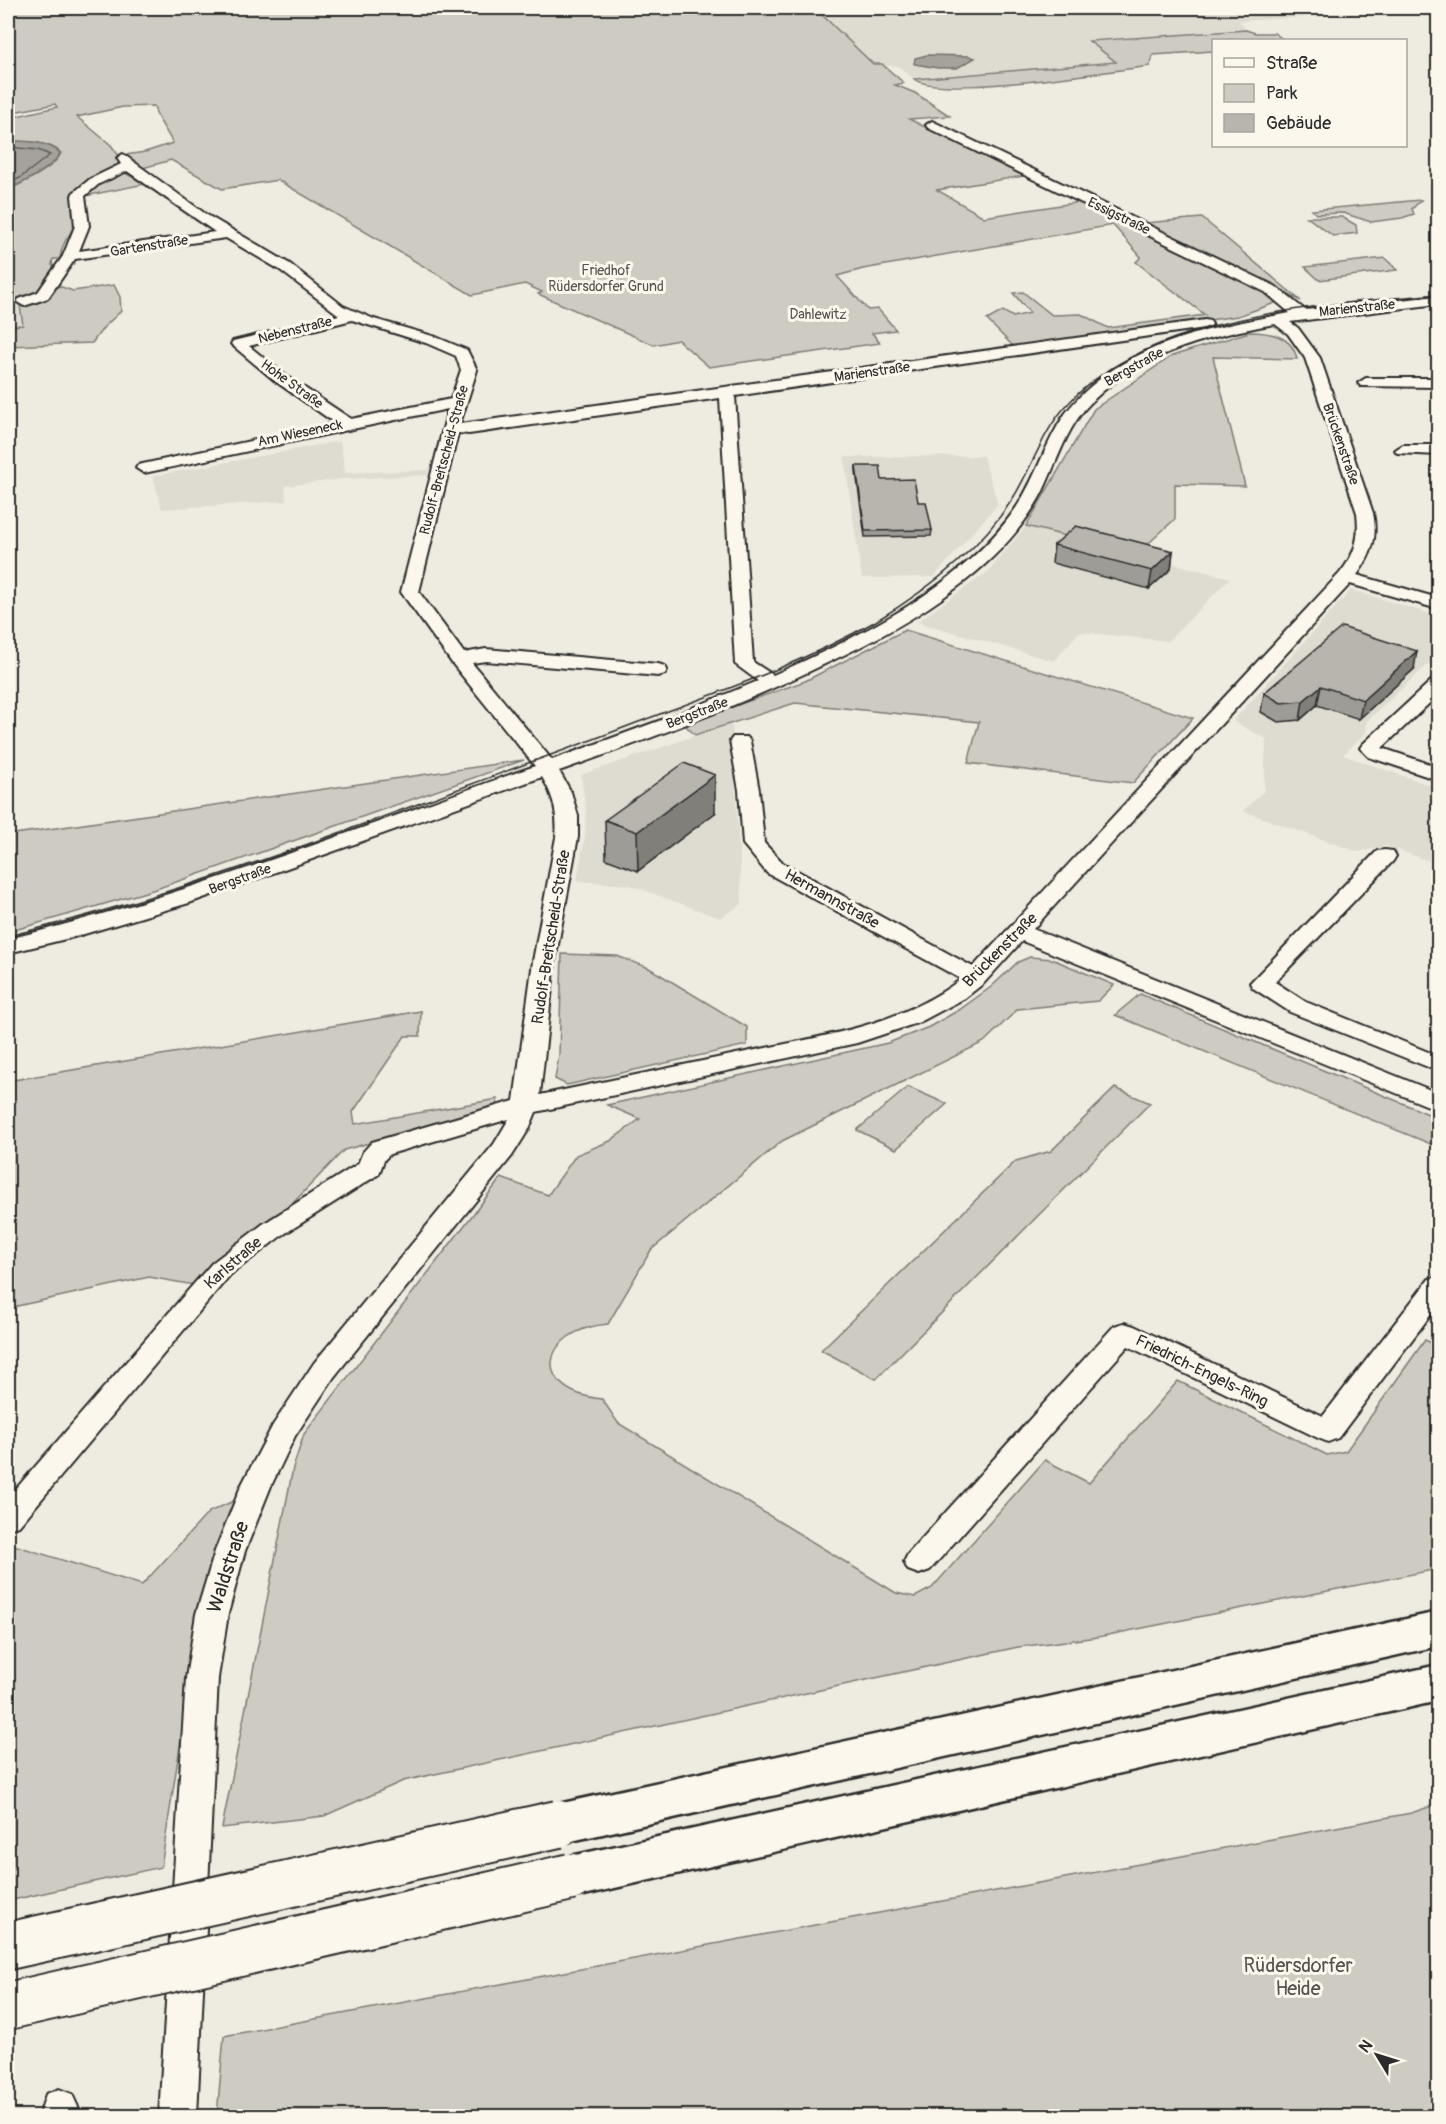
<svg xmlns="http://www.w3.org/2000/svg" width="1446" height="2124" font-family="Pangolin,sans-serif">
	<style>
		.built { fill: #dedbd1 }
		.green { fill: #cecbc2; stroke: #7c7b76; stroke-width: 1.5; fill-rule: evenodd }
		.water { fill: #a4a29a; stroke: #74726e; stroke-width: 1.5 }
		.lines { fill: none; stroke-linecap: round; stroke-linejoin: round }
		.shore { stroke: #5b5b57; stroke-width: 1.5 }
		.minor-casing { stroke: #2b2b2b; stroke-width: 4 }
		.highway-casing { stroke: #2b2b2b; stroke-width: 5 }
		.minor { fill: #fbf7ec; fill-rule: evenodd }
		.highway { fill: #fbf7ec; fill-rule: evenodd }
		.tram { stroke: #2b2b2b; stroke-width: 1.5 }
		.highway-bridge-casing { stroke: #2b2b2b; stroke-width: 50; stroke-linecap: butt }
		.highway-bridge { stroke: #fbf7ec; stroke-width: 46 }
		.wall { fill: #9e9c96; stroke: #2b2b2b; stroke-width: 1.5 }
		.shaded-wall { fill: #817f7a; stroke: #2b2b2b; stroke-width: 1.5 }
		.building { fill: #b8b5ae; stroke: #2b2b2b; stroke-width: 1.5 }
		.labels { text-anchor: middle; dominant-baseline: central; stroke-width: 6; stroke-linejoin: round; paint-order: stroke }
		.far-street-label { font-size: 14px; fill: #2b2b2b; stroke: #fbf7ec }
		.far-park-label { font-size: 14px; fill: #545351; stroke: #fbf7ec }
		.street-label { font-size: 16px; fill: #2b2b2b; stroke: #fbf7ec }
		.near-street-label { font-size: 20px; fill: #2b2b2b; stroke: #fbf7ec }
		.near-park-label { font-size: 20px; fill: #545351; stroke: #fbf7ec }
	</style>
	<rect width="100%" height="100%" fill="#eeebe0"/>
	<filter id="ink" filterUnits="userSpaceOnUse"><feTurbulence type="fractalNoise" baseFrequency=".0167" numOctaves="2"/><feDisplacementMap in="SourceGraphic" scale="12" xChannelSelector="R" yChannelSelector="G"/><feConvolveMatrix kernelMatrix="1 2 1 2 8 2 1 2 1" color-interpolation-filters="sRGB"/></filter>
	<g filter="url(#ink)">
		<g class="built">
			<path d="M902,8H1291L1306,17L1239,21L1246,30L1089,41L1117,62L914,79L898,66L873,65L817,11H857Z"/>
			<path d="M19,299L23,325L8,326V300Z"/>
			<path d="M340,441L345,473L430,470L428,475L343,479L285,486L286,501L162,509L153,476Z"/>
			<path d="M983,456L998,504L934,577L862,578L844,457Z"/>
			<path d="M1026,526L1230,578L1168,641L1079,632L1054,661L917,622L989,571Z"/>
			<path d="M1351,590L1438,616V655L1367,721L1366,733L1343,755L1438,788V864L1386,846L1358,852L1243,811L1264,791L1266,739L1233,721Z"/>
			<path d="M732,723L742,904L720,918L630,885L577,881L585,836L586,810L581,775Z"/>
		</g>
		<g class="green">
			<path d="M8,8H902L818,11L873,64H882L904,83L895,85L915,93L950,116L909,119L1024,176L937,190L984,217L1080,202L1262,290L1278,302L1238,316L1014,347L987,320L1003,311L1013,317L1030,313L1013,293L1023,292L1052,315L1081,314L1108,328L1205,315L1136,262L1141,257L1113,225L863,269L837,276L868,310L878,309L896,330L872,333L880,343L709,367L678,340L654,345L538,294L542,292L525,284L472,295L278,180L222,189L171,160L125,173L145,184L75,198C82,235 62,232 60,259H53L52,265L59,267L47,282L73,291L114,285L120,297L121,311L104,327L92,343L8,346V326L23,325L19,299L8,300V190C21,184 56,167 61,153C49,141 24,141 8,141V118L57,107L55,104L8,113ZM154,106L157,116L173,143L145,152L119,156L111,145L77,117L123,107Z"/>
			<path d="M1246,30L1255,33H1274L1284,40H1214L1213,51L1153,55L1150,66C1110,71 940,99 914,79L1116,62L1089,41Z"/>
			<path d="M1421,200L1412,209L1414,214L1402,218L1371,222L1343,213L1316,214L1312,210Z"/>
			<path d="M1307,217H1342L1356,225L1357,233L1333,236Z"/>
			<path d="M1202,218L1301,301L1144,223Z"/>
			<path d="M1385,258L1397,270L1319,280L1305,267Z"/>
			<path d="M1249,332C1269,332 1292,335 1297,359L1213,357L1245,486L1175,484V519L1137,554L1026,526L1094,409L1172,356Z"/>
			<path d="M905,630L1193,718L1133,783L968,763L979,722L795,703L695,735L684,724L805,681Z"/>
			<path d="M524,760L156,889L8,932V835Z"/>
			<path d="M562,954L617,956L649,968L747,1027V1045L567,1085L555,1079L559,1055Z"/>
			<path d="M1030,957L1052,959L1114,985L1098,1001L1018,1009L984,1042L782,1141L651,1250L608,1324C539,1330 530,1392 602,1399L618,1423L896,1593L915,1597L932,1588L1045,1460L1089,1483L1178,1381L1327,1455L1346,1451L1425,1340L1438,1346V1569L1098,1637L1018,1647L403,1781L324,1816L222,1828L293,1468L304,1434L501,1178L548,1195L576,1155L610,1141L640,1119L607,1105L888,1043L929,1027L959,1010L991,987L1018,962Z"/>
			<path d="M1140,994L1438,1118V1147L1115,1015Z"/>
			<path d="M421,1011L420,1036H405L353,1112L355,1124L498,1099L496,1108L344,1150L295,1201L194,1285L149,1277L8,1308V1081Z"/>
			<path d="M908,1087L947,1104L896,1149L857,1130Z"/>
			<path d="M1115,1088L1150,1103L876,1379L821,1350L1016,1161L1051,1151Z"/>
			<path d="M240,1498L203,1599L161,1867L8,1901V1547L11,1544L142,1585L209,1512Z"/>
			<path d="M1438,1804V2116H217L224,2036L1411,1813Z"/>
		</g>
		<g class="water">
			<path d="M927,55L969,56L975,58L957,68H938L914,64L915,58Z"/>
			<path d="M8,141C24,141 48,141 60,153C55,167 21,184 8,189Z"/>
		</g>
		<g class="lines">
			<path class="shore" d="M8,147L38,150L50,155L20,178L8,183"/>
			<defs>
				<g id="minor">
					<path d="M932,121L1275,286L1305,310L1438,296V304L1290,322L1298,328L1320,358L1373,513C1378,538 1372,554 1357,575L1438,598V609L1350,584L1033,929L1438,1093V1110L1022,941L984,983L965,998L920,1022L857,1043L536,1112L529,1129L512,1156L334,1377L295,1436L271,1486L245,1551L228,1614L218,1678L197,2116H159L186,1678L196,1614L215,1551L241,1486L273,1425L314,1363L494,1144L509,1119L390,1154L384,1160L379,1174L281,1236L230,1275L19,1526L8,1529V1498L212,1263L263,1224L358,1164L363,1152L372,1142L514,1101L533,961L556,837C558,814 554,797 542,777L189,903L74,937L8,953V939C188,896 360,827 535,766L452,663L401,592L448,409L144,473L136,468L138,465L335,423L275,381L231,344L233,341L339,315L280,270L226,238L75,259L48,298L24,306L17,302L19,299L38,292L63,256L75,226L72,196L73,193L90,179L121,164L117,158L123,154L207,215L290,264L343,306L374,319L436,337L467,350L477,370L460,424L1205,320L1210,321L1212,324L1210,327L1205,328L735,396L753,662L773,675C859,637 962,587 1016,508C1036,478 1045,443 1065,414C1117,345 1211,327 1290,313L1265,292L928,128L926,125ZM127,171L215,232L79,251L89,226L85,196L99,184ZM352,320L426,343L456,356L461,370L451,399L351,419L285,375L249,346ZM1275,324L1288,334L1305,358L1357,513C1360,538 1355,554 1340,573L973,967L783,863L764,843L759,790L750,741L747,737H733L730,741L739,790L743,844L767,873L961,979C899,1027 816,1037 741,1053C674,1067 607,1081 540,1095L555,961L578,837V816L571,792L559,771C650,739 741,705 827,663C872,642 917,618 956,588C991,562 1023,530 1043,491C1056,464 1065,433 1084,410C1131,356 1207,336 1275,324ZM720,398L735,664L758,681L675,715L552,760L472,663L486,661L658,676L665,674L667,670L665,666L658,664L486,649L464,653L419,592L458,433L469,434Z"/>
					<path d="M1366,378H1438V387L1361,386L1358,383Z"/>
					<path d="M1403,445H1438V455L1397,453L1395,450Z"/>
					<path d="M1438,679V695L1382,748L1438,767V780L1369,757L1360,748L1363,744L1431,681Z"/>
					<path d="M1385,850L1393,851L1396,856L1393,861L1275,982L1306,1002L1438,1056V1071L1290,1012L1253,988L1250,983L1377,851Z"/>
					<path d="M1438,1277V1305L1338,1438L1328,1442L1318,1438L1128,1346L930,1570L919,1574L908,1570L904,1562L908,1554L1114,1326L1124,1323L1134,1326L1323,1416L1429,1279Z"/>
					<path d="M59,2089L72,2094L78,2107L77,2116H39L46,2094Z"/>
				</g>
				<g id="highway">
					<path d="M1438,1612V1646L558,1844L542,1838L535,1824L542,1810L558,1804Z"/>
					<path d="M1438,1665V1701L571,1898L554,1892L547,1877L554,1862L571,1856Z"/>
				</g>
			</defs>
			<use href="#minor" class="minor-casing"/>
			<use href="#highway" class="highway-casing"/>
			<use href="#minor" class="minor"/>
			<use href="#highway" class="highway"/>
			<path class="tram" d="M8,936C187,893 358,826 531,762C574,747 617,730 660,714C734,687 808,660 876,621C929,589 980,550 1013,498C1032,468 1042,432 1066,406C1149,314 1322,305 1438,294"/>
			<defs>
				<g id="highway-bridge">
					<path d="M8,1946L558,1824"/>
					<path d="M8,2006L571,1877"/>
				</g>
			</defs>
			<use href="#highway-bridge" class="highway-bridge-casing"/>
			<use href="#highway-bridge" class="highway-bridge"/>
		</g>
		<g class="wall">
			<path d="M856,466L882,480L918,502L932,530L931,536L865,537L856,472Z"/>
			<path d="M1054,545L1173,551L1171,569L1149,589L1052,563Z"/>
			<path d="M1414,669L1359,719L1317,705L1300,720L1278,722L1261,712L1264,693Z"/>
			<path d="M715,813L638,871L606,859L605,820Z"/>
		</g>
		<g class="shaded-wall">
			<path d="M1173,551L1171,569L1149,589L1152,571Z"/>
			<path d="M1417,651L1414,669L1359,719L1363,700Z"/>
			<path d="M1321,686L1317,705L1300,720L1303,701Z"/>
			<path d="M715,775V813L638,871L637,832Z"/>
		</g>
		<g class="building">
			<path d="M856,466H880L882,480L914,479L918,502H926L932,530L865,531Z"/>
			<path d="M1076,526L1173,551L1152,571L1054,545Z"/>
			<path d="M1342,627L1417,651L1363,700L1321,686L1303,701L1281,703L1264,693Z"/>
			<path d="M684,763L715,775L637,832L605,820Z"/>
		</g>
	</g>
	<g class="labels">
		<g class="far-street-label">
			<text transform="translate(1119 216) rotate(26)">Essigstraße</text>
			<text transform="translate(149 246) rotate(-9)">Gartenstraße</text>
			<text transform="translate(1357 308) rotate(-6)">Marienstraße</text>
			<text transform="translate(295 330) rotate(-14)">Nebenstraße</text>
			<text transform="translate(1134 367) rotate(-29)">Bergstraße</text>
			<text transform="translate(872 372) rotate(-8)">Marienstraße</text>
			<text transform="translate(292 384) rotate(36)">Hohe Straße</text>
			<text transform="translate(300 433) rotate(-12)">Am Wieseneck</text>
			<text transform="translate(1341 444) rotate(71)">Brückenstraße</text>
			<text transform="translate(444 460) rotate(-75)">Rudolf-Breitscheid-Straße</text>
			<text transform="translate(697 713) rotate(-21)">Bergstraße</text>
			<text transform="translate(240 879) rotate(-20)">Bergstraße</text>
		</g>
		<g class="far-park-label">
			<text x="606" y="270">Friedhof<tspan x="606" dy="16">Rüdersdorfer Grund</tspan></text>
			<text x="818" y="314">Dahlewitz</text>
		</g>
		<g class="street-label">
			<text transform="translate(832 899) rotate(29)">Hermannstraße</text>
			<text transform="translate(551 937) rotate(-81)">Rudolf-Breitscheid-Straße</text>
			<text transform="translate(1000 950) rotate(-45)">Brückenstraße</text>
			<text transform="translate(233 1263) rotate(-41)">Karlstraße</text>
			<text transform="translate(1202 1371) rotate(26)">Friedrich-Engels-Ring</text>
		</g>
		<g class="near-street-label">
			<text transform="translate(228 1567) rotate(-72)">Waldstraße</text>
		</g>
		<g class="near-park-label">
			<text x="1298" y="1965">Rüdersdorfer<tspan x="1298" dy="23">Heide</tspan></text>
		</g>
	</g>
	<rect width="1446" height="2124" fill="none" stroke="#fbf7ec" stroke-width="30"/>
	<rect x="15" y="15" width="1416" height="2094" fill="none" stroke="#2b2b2b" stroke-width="2" filter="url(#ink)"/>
	<rect x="1212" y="39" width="195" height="108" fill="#fbf7ec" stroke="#a8a59f" stroke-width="1.5"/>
	<rect x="1224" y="58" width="30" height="9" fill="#fbf7ec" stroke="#a8a59f" stroke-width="1.5"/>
	<text x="1266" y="69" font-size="18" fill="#2b2b2b">Straße</text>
	<rect x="1224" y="84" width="30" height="18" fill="#cecbc2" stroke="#a8a59f" stroke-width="1.5"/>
	<text x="1266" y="99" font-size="18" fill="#2b2b2b">Park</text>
	<rect x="1224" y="114" width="30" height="18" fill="#b8b5ae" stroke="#a8a59f" stroke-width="1.5"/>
	<text x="1266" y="129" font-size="18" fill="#2b2b2b">Gebäude</text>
	<g transform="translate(1377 2055) rotate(308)" stroke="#fbf7ec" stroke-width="4.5" paint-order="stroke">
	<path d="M0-4.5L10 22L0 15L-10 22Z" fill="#2b2b2b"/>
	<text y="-9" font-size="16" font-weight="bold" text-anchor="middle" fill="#2b2b2b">N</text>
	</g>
</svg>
